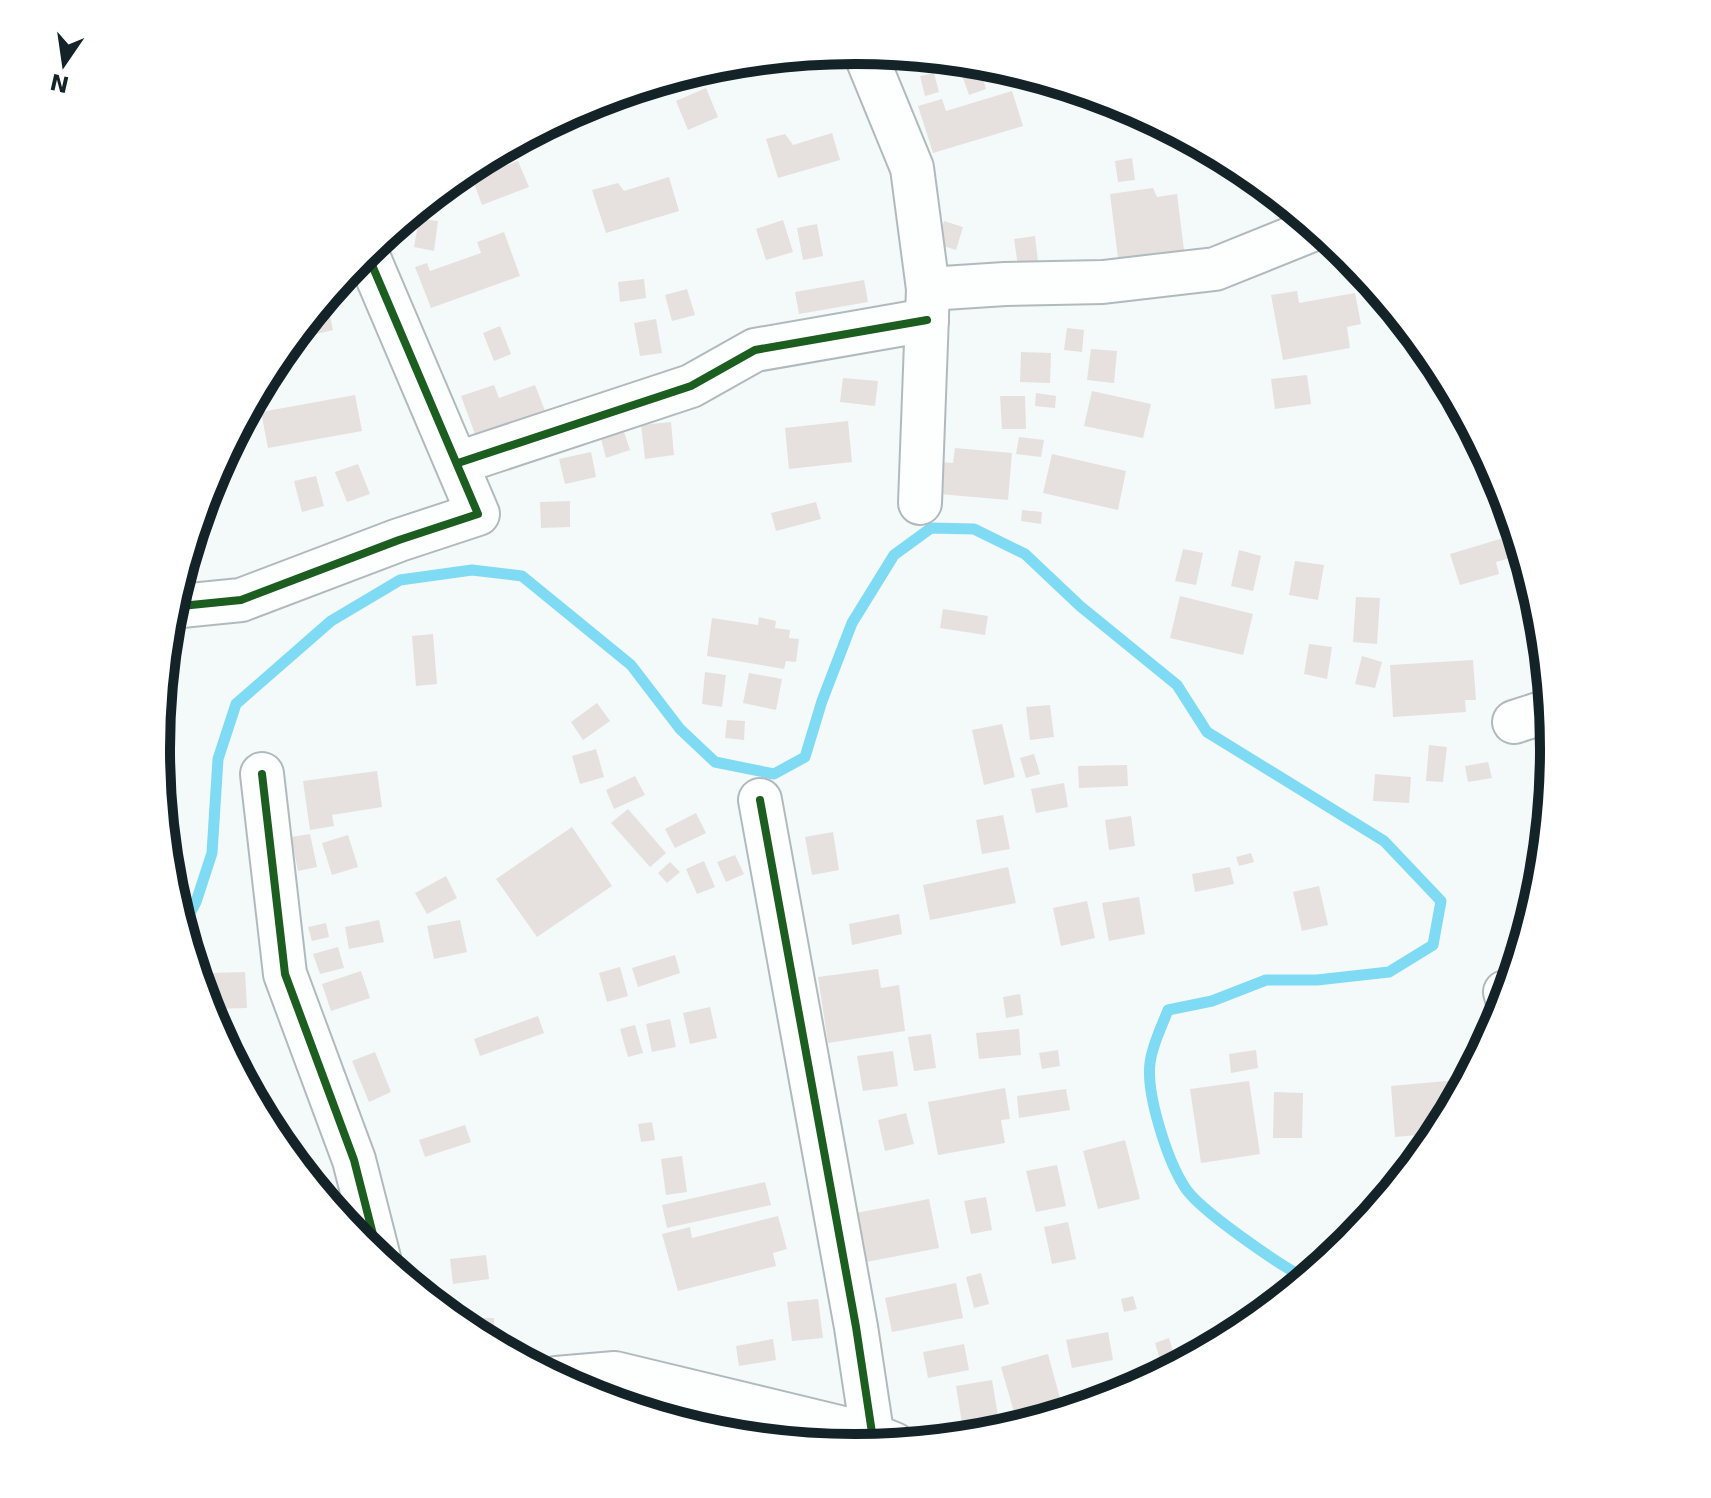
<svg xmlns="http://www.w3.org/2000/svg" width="1711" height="1498" font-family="'DejaVu Sans',sans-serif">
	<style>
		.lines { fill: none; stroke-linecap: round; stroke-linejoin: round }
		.stream { stroke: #7fdbf3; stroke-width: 11 }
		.building { fill: #e6e1df }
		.street-casing { stroke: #b0babd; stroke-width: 46 }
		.street { stroke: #fdfefe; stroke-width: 42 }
		.cycleway-casing { stroke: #fff; stroke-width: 13 }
		.cycleway { stroke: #1b5e20; stroke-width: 8 }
		.rim { fill: none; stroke: #132328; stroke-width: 10 }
	</style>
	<rect width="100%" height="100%" fill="#f4f9fa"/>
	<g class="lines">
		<path class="stream" d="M183,927L196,902L212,853L218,759L236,704L331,621L400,580L472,570L522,576L631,665L680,729L715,762L774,774L805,757L822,701L852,623L894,555L931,528L974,529L1025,554L1080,606L1177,685L1207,732L1384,841L1441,901L1433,945L1389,972L1317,980H1266L1212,1001L1168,1010C1162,1026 1152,1045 1150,1063C1146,1094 1167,1159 1184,1186C1197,1209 1281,1266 1307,1279"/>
	</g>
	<g class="building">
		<path d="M980,69L986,89L969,95L962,75Z"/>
		<path d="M934,73L939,92L925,96L920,76Z"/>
		<path d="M706,88L718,117L688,130L676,101Z"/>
		<path d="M1012,91L1023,126L933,153L918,106L942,99L946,111Z"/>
		<path d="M832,133L840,160L778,178L766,139L785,134L793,145Z"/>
		<path d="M1132,158L1135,180L1118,182L1115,161Z"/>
		<path d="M518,161L529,187L482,205L472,178Z"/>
		<path d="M669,177L679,211L606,233L592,190L618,183L624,191Z"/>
		<path d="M1153,188L1157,197L1177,194L1184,250L1118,258L1110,194Z"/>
		<path d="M419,219L438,221L434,251L414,247Z"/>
		<path d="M783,220L793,252L766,260L756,229Z"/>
		<path d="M944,221L963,227L956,250L937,244Z"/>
		<path d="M817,224L823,256L803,260L797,228Z"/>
		<path d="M504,232L520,276L431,308L415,267L427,263L430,271L481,253L477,242Z"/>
		<path d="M1035,236L1039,270L1019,273L1014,239Z"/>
		<path d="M352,266L355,281L339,285L338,283Z"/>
		<path d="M644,279L646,298L620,302L618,282Z"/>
		<path d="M864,280L868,302L799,314L795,292Z"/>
		<path d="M687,289L695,315L672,321L665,295Z"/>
		<path d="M1297,291L1299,303L1355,293L1361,324L1347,327L1350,348L1283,360L1271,295Z"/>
		<path d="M326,298L333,330L291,340Z"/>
		<path d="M656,319L662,353L640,356L634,323Z"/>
		<path d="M500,326L511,354L494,361L483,333Z"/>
		<path d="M1067,328L1084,330L1082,352L1064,350Z"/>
		<path d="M1091,349L1117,351L1114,383L1087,380Z"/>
		<path d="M1021,352L1051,353L1050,383L1020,382Z"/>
		<path d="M1307,375L1311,404L1275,409L1271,379Z"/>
		<path d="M843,378L878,381L875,406L840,402Z"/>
		<path d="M1449,384L1454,393L1465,414L1451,415Z"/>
		<path d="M494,385L499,398L535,385L547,416L478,442L461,396Z"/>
		<path d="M1092,391L1151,404L1143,438L1084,426Z"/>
		<path d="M1036,393L1056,396L1055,408L1035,406Z"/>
		<path d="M355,395L362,431L268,448L261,412Z"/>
		<path d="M1000,396H1025L1026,429H1002Z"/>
		<path d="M848,421L852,462L789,469L785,428Z"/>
		<path d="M671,422L674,455L645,459L641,425Z"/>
		<path d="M624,432L630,450L606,458L601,439Z"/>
		<path d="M1019,437L1044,440L1041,457L1016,454Z"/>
		<path d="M955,448L1012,453L1008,500L939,494L942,462L953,463Z"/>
		<path d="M591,452L596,477L565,484L559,459Z"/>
		<path d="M1052,454L1126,471L1118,510L1043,493Z"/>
		<path d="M358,464L370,494L347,502L335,472Z"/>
		<path d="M316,476L324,506L302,512L294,481Z"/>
		<path d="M570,501V527L541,528L540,502Z"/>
		<path d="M816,502L821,519L776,531L771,513Z"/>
		<path d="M1022,510L1042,512L1041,524L1021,521Z"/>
		<path d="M1510,536L1516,556L1496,562L1499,574L1460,585L1450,554Z"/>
		<path d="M1183,549L1203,553L1196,585L1175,581Z"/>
		<path d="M1239,550L1261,556L1253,591L1231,586Z"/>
		<path d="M1295,561L1324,565L1318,600L1289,595Z"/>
		<path d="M1180,596L1253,614L1243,655L1170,638Z"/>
		<path d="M1356,597L1380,598L1377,644L1353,642Z"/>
		<path d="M943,609L988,616L985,635L940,628Z"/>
		<path d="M759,617L776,621L775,628L790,630L789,638L799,639L796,662L786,661L784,669L707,656L712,618L758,625Z"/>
		<path d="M433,634L437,684L416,686L412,636Z"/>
		<path d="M1309,644L1332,647L1327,679L1304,674Z"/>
		<path d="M1362,656L1382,662L1375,688L1355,684Z"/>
		<path d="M1473,660L1476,700H1465L1466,712L1393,717L1390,665Z"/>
		<path d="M705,672L726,675L722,707L702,704Z"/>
		<path d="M749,673L782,679L776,710L743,703Z"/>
		<path d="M597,703L610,721L583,740L571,722Z"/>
		<path d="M1050,705L1054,737L1030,740L1026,707Z"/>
		<path d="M727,720L745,721L744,740L725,738Z"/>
		<path d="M1002,724L1015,777L984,785L972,730Z"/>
		<path d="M1429,745L1447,747L1443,782L1426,781Z"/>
		<path d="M596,749L604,777L580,784L572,756Z"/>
		<path d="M1034,754L1040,774L1026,778L1020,758Z"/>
		<path d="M1488,762L1492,778L1468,782L1465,766Z"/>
		<path d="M1127,765L1128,786L1079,788L1078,766Z"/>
		<path d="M377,771L382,807L332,815L334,826L310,830L303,781Z"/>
		<path d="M1375,774L1411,777L1409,803L1373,801Z"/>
		<path d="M635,776L645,795L614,809L606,790Z"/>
		<path d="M1064,783L1068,807L1036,813L1031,789Z"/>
		<path d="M628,809L666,853L650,867L611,823Z"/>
		<path d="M696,813L706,833L675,848L665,829Z"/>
		<path d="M1003,815L1010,849L982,854L976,820Z"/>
		<path d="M1131,816L1135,846L1109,850L1105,820Z"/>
		<path d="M572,827L612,886L537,937L496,879Z"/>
		<path d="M833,832L839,870L812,875L805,837Z"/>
		<path d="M310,834L317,867L298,871L291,837Z"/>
		<path d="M348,835L358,867L332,875L322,843Z"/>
		<path d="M1251,853L1254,862L1239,866L1236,857Z"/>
		<path d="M735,855L744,874L726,882L717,862Z"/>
		<path d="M704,861L715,887L697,894L686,869Z"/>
		<path d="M670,862L680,872L667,883L658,873Z"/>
		<path d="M1008,867L1016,903L930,920L923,885Z"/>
		<path d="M1230,867L1234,884L1195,892L1192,874Z"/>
		<path d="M446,876L457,898L427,914L415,893Z"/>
		<path d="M1319,886L1328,925L1302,931L1293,892Z"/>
		<path d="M1139,897L1145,934L1109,941L1102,903Z"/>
		<path d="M1087,901L1095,938L1061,946L1053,908Z"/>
		<path d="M899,914L902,934L852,945L849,924Z"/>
		<path d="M379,920L384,942L349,949L345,927Z"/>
		<path d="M460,920L467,952L434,959L427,926Z"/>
		<path d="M326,923L329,937L312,941L308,927Z"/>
		<path d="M1524,941L1518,963L1510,965L1504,947Z"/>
		<path d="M338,947L344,968L320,974L313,954Z"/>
		<path d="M675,955L680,973L638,987L632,968Z"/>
		<path d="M620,967L628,996L607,1002L599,973Z"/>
		<path d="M878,969L881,988L899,985L905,1031L828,1043L818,977Z"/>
		<path d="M361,971L370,998L331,1011L322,984Z"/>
		<path d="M245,972L247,1008L214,1009L213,973Z"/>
		<path d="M1020,994L1023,1015L1006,1018L1003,997Z"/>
		<path d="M710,1007L717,1038L690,1044L683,1013Z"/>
		<path d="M538,1016L544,1033L480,1056L474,1039Z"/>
		<path d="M670,1019L676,1047L652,1052L646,1024Z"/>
		<path d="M635,1025L643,1053L628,1057L620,1029Z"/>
		<path d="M1019,1029L1021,1055L979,1059L976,1033Z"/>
		<path d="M931,1034L936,1068L914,1071L908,1037Z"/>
		<path d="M1058,1050L1060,1066L1042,1069L1039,1053Z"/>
		<path d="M1256,1050L1258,1068L1231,1073L1229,1054Z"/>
		<path d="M893,1051L898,1086L863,1091L857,1056Z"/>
		<path d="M375,1052L391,1092L369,1102L352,1061Z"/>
		<path d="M1468,1079L1439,1133L1395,1137L1391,1086Z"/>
		<path d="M1249,1081L1260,1154L1201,1163L1190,1089Z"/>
		<path d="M1005,1088L1010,1119L1001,1120L1005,1143L938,1155L928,1102Z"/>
		<path d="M1066,1089L1070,1110L1019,1118L1017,1096Z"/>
		<path d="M1274,1092L1303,1093L1302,1138H1273Z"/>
		<path d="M906,1113L914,1144L885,1151L878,1120Z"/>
		<path d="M652,1122L655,1140L641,1142L638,1124Z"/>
		<path d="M465,1125L471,1142L425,1157L419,1140Z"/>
		<path d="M1125,1140L1140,1199L1098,1209L1083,1151Z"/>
		<path d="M682,1156L687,1192L666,1195L661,1159Z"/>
		<path d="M1057,1165L1066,1206L1036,1212L1026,1171Z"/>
		<path d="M1404,1170L1408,1172L1396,1187L1394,1176Z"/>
		<path d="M765,1182L771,1205L667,1228L662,1205Z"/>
		<path d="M986,1197L992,1230L971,1234L964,1201Z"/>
		<path d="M929,1199L939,1248L861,1263L851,1214Z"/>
		<path d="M778,1216L787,1249L773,1253L776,1266L678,1291L662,1234L690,1227L692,1238Z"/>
		<path d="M1068,1222L1076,1259L1052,1264L1044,1227Z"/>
		<path d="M486,1255L489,1279L453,1284L450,1259Z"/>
		<path d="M981,1273L989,1304L974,1308L966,1277Z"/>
		<path d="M956,1283L963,1318L892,1332L885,1298Z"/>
		<path d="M1133,1296L1137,1309L1124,1312L1121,1299Z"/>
		<path d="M818,1299L823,1338L792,1341L787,1302Z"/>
		<path d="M470,1318H494V1344L470,1331Z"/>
		<path d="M1108,1332L1113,1360L1072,1368L1066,1340Z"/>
		<path d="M1169,1338L1175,1358L1161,1363L1155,1343Z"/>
		<path d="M773,1339L776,1360L739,1366L736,1346Z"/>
		<path d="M964,1344L969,1370L928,1378L923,1352Z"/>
		<path d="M1048,1354L1064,1413L1018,1426L1001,1367Z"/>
		<path d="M992,1380L999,1422L963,1429L956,1386Z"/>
	</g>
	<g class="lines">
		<defs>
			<g id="street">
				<path d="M864,51L912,168L928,289L920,503"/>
				<path d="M928,289L1005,284L1103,282L1215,269L1317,228"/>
				<path d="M458,463L691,386L755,350L927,320"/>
				<path d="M171,607L241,600L399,540L478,514L366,251"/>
				<path d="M1514,722L1551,710"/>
				<path d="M262,774L285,974L354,1160L379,1258"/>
				<path d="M760,800L856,1327L874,1446"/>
				<path d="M1505,992L1507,999"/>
				<path d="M556,1378L615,1373L872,1435L894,1444"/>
			</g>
		</defs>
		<use href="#street" class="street-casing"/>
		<use href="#street" class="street"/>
		<defs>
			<g id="cycleway">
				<path d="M458,463L691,386L755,350L927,320"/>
				<path d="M171,607L241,600L399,540L478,514L366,251"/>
				<path d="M262,774L285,974L354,1160L379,1258"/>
				<path d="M760,800L856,1327L874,1446"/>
			</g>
		</defs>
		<use href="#cycleway" class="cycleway-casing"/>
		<use href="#cycleway" class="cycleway"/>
	</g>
	<path d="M0 0H1711V1498H0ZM170 749a685 685 0 1 1 1370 0a685 685 0 1 1-1370 0Z" fill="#fff" fill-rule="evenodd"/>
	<path class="rim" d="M170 749a685 685 0 1 1 1370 0a685 685 0 1 1-1370 0Z"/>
	<g transform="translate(64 64) rotate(193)" stroke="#ffffff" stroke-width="6" paint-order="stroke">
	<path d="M0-6L14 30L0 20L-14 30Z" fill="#132328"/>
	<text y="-12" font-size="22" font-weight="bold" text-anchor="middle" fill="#132328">N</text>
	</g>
</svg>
